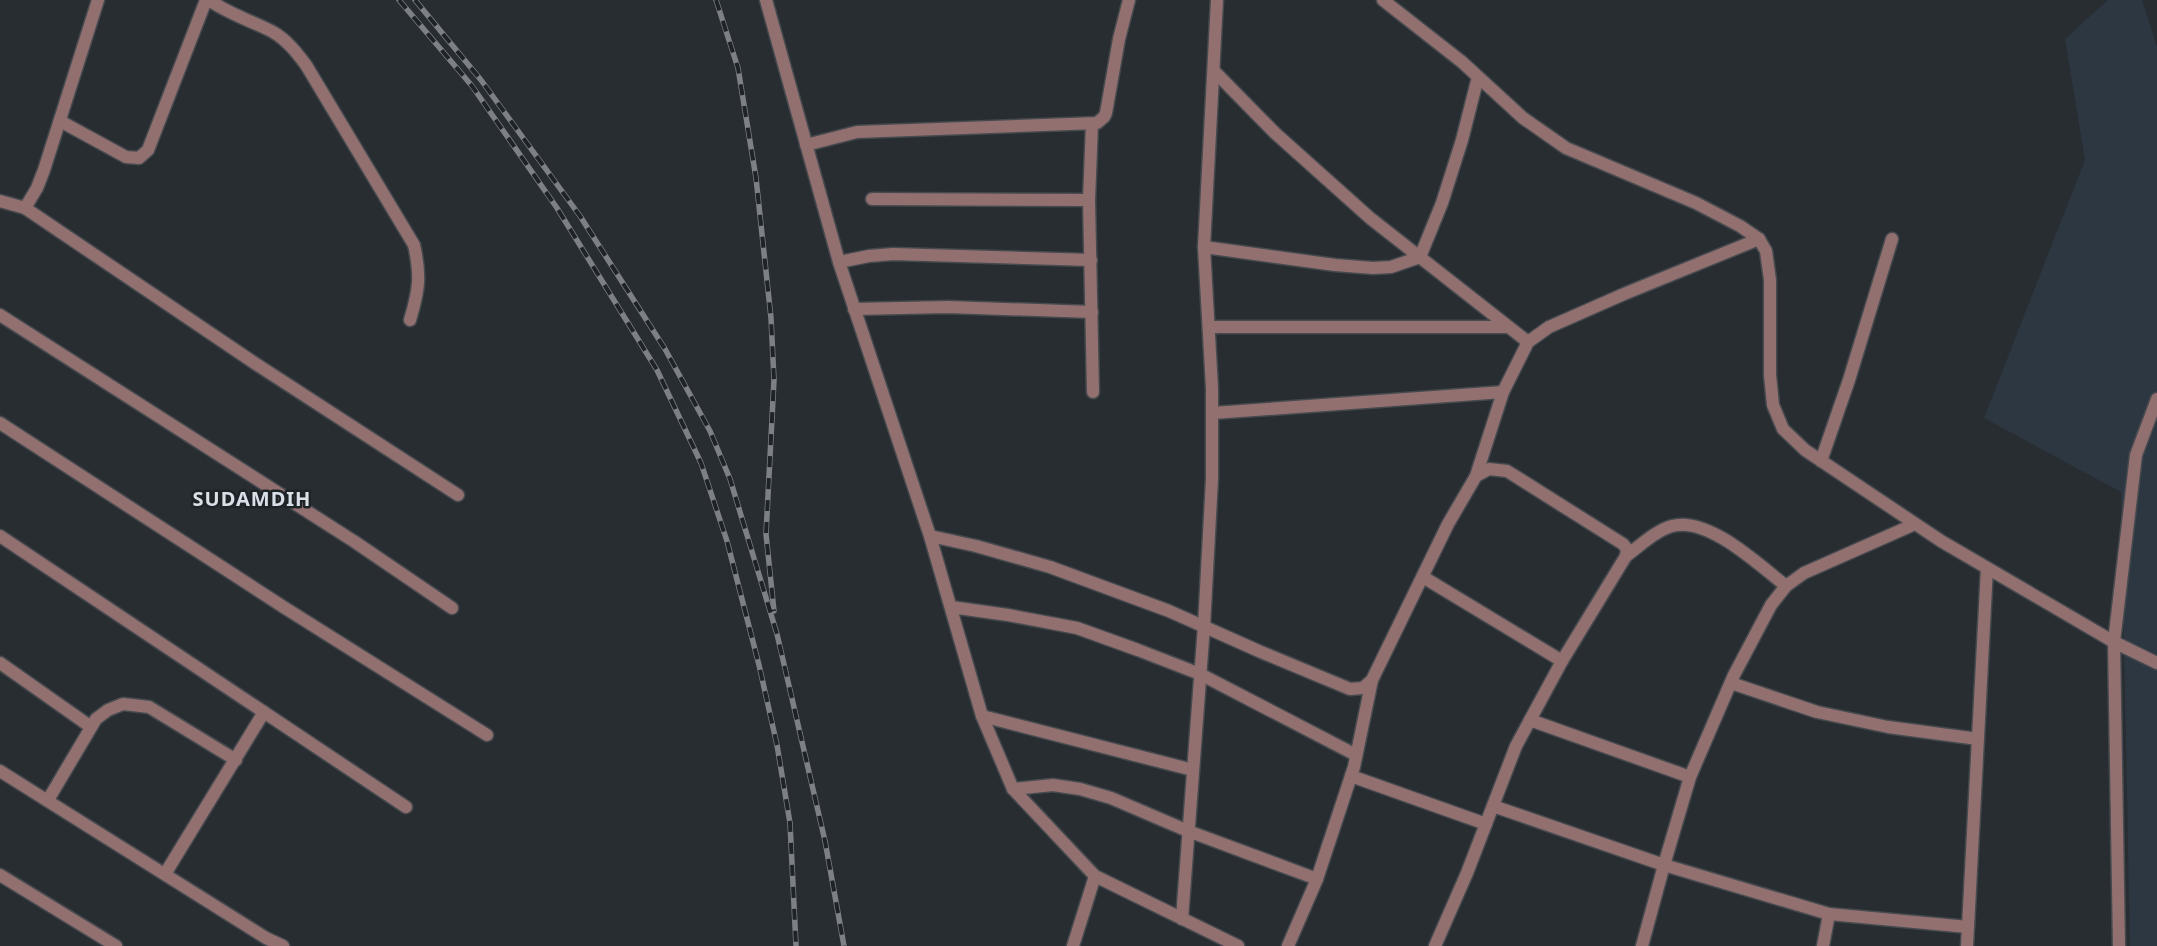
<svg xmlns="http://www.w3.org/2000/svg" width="2157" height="946" font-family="'Noto Sans',sans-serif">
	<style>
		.built { fill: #2d3741 }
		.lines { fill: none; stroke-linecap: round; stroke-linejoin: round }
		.minor-casing { stroke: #464a4f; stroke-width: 15 }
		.minor { stroke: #927070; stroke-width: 12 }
		.rail-casing { stroke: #7d8185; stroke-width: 5.5 }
		.rail { stroke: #1e2328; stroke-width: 4; stroke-dasharray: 11; stroke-linecap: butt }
		.labels { text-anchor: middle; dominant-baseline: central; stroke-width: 5; stroke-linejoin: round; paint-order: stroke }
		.district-label { font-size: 20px; font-weight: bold; letter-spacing: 1px; fill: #d9e0e7; stroke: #1e2328 }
	</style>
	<rect width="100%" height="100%" fill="#282d32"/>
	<path class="built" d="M2108,0H2142L2157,47V946H2130L2121,492L1984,418L2085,160L2065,39Z"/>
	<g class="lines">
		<defs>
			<g id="minor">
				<path d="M209,0C229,14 252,21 273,32C287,40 297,53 306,65L414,245C421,276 419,290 410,320"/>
				<path d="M766,0L839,262L930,536L982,716L1013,789L1095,876L1238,946"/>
				<path d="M1383,0L1462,62L1523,118L1566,148L1696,203L1740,226L1759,239L1766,251L1770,280V375L1773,405L1783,429L1805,450L1941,541L2114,642L2157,663"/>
				<path d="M1214,71L1275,133L1370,218L1528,342"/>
				<path d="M60,121L126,157L139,158L148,150L206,0"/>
				<path d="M1092,124L1089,200L1093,392"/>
				<path d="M806,145L857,132L1097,123L1104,117L1106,113L1119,39L1129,0"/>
				<path d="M872,199L1089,200"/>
				<path d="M0,201L25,208L256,364L458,495"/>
				<path d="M25,208L37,188L44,170L98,0"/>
				<path d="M1204,247L1335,265L1373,268L1391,267L1420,257L1442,203L1462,140L1478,77"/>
				<path d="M839,262L869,256L893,254L1091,260"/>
				<path d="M854,309L948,307L1092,312"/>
				<path d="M0,315L355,542L452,608"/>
				<path d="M1209,327H1508"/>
				<path d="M1213,413L1503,392"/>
				<path d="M0,423L285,608L487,735"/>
				<path d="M1821,461L1849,380L1892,239"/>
				<path d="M1476,476L1503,392L1528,342L1549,327L1624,294L1759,239"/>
				<path d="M0,536L406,807"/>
				<path d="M930,536L976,546L1050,567L1169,611L1261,652L1350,689L1363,688L1372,680L1448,524L1476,476L1489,469L1507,471L1623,544L1627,549L1626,556L1562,661L1516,746L1467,873L1435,946"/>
				<path d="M1626,556C1640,546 1655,531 1672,526C1708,516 1759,565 1786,586"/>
				<path d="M1423,577L1562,661"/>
				<path d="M951,607L1008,615L1077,628L1138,650L1200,674L1356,755"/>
				<path d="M0,663L91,727"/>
				<path d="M1731,683L1817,712L1888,727L1978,739"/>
				<path d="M982,716L1193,770"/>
				<path d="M1530,720L1690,777"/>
				<path d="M0,771L266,938L283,946"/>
				<path d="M1351,776L1486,824"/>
				<path d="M1013,789L1053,785L1080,789L1111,798L1188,831L1317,879"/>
				<path d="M48,800L96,719L108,710L123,704L149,707L236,760"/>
				<path d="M1493,806L1664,865L1829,914L1968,927"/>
				<path d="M165,874L264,712"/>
				<path d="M0,875L116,946"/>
				<path d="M1182,919L1204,626L1212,479V388L1204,247L1217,0"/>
				<path d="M1073,946L1095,876"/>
				<path d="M1288,946L1317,879L1354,767L1372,680"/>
				<path d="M1642,946L1664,865L1690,777L1734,675L1771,605L1786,586L1804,573L1915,524"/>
				<path d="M1823,946L1829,914"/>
				<path d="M1967,946L1987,568"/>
				<path d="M2119,946L2114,642L2136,455L2157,399"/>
			</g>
		</defs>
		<use href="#minor" class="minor-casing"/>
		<use href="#minor" class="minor"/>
		<defs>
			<g id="rail">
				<path d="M399,0L472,86L557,208L657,370L701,463L727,541L759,665L777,745L790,823L796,946"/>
				<path d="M415,0L481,80L580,216L665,349L710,431L730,479L777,634L825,841L844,946"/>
				<path d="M716,0L738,68L756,178L771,318L774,380L766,534L774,611"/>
			</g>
		</defs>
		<use href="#rail" class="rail-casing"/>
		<use href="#rail" class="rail"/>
	</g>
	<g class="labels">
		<g class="district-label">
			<text x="252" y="498">SUDAMDIH</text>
		</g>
	</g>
</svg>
